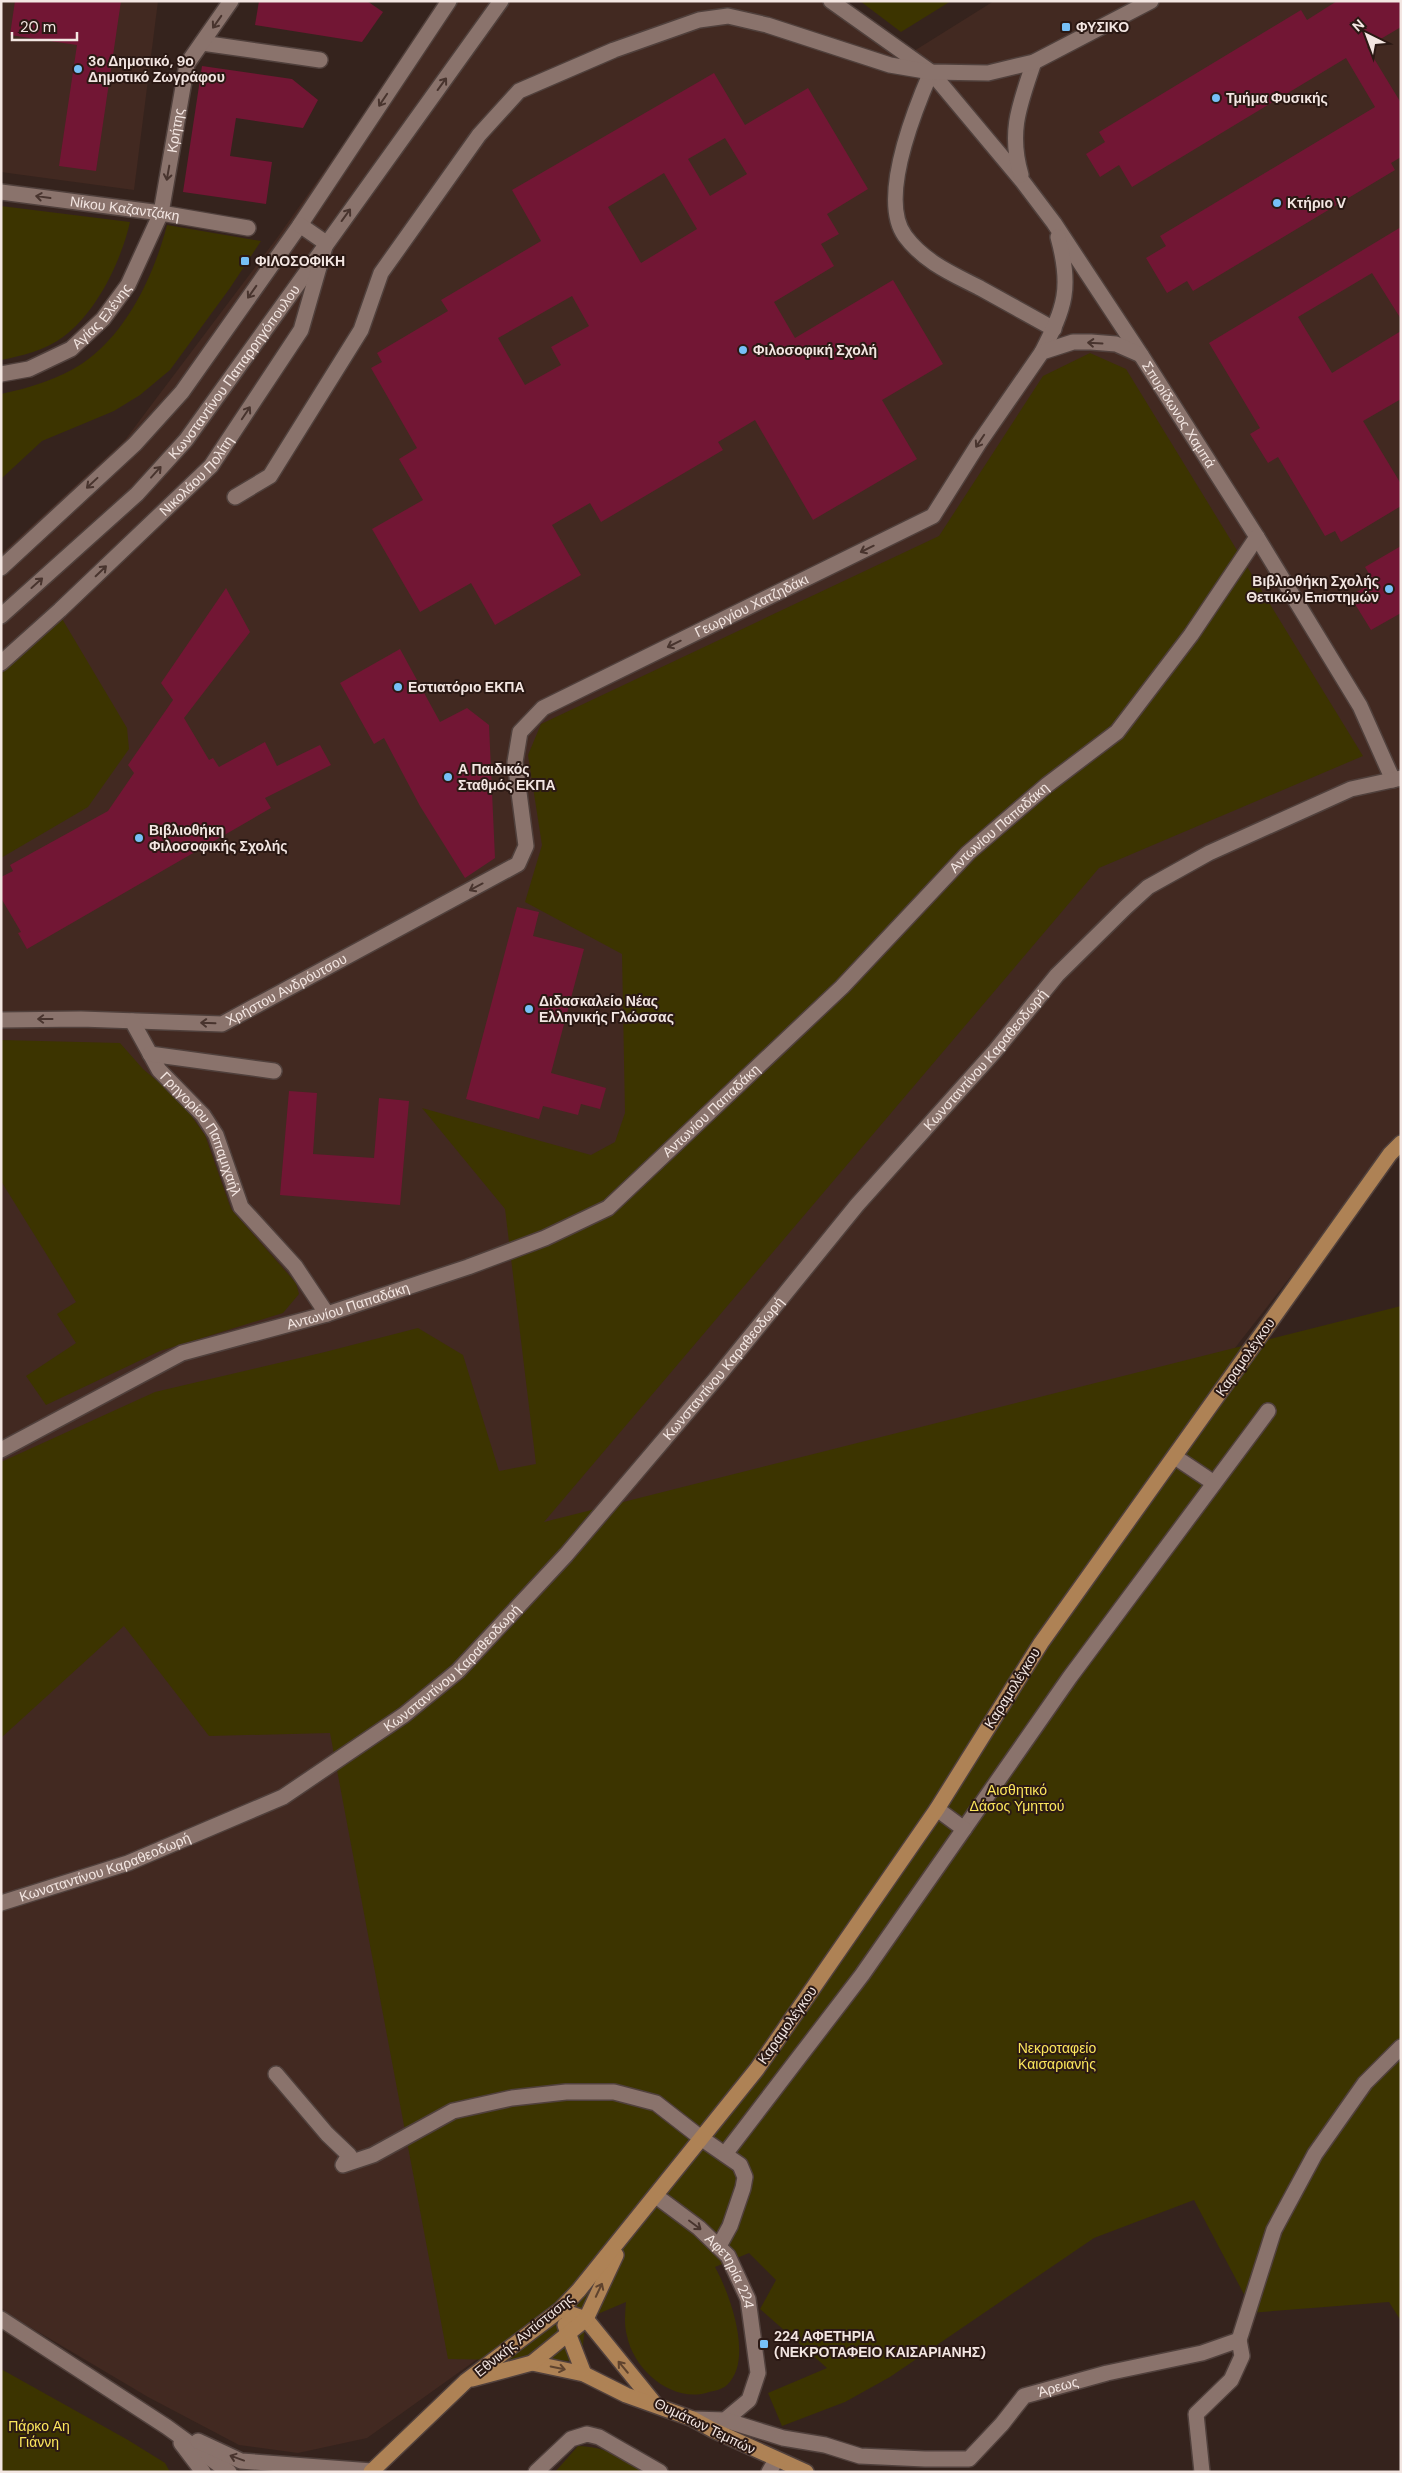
<svg xmlns="http://www.w3.org/2000/svg" width="1402" height="2473" font-family="'DM Sans',sans-serif">
	<style>
		.built { fill: #422921 }
		.green { fill: #3c3400 }
		.building { fill: #721634; fill-rule: evenodd }
		.lines { fill: none; stroke-linecap: round; stroke-linejoin: round }
		.minor-casing { stroke: #50403c; stroke-width: 18 }
		.major-casing { stroke: #50403c; stroke-width: 18 }
		.minor { stroke: #8a736c; stroke-width: 15 }
		.major { stroke: #ae8255; stroke-width: 15 }
		.oneway { stroke: #48342e }
		.oneway2 { stroke: #5f432e }
		.poi-dot { fill: #76c0f7; stroke: #2b1914; stroke-width: 2 }
		.labels { text-anchor: middle; dominant-baseline: central; stroke-width: 4; stroke-linejoin: round; paint-order: stroke }
		.poi-label { font-size: 14px; font-weight: bold; fill: #f3e6e2; stroke: #2b1914; text-anchor: start }
		.street-label { font-size: 14px; fill: #f3e6e2; stroke: #2b1914 }
		.park-label { font-size: 14px; fill: #fce65c; stroke: #2b1914 }
	</style>
	<rect width="100%" height="100%" fill="#35231d"/>
	<g class="built">
		<path d="M1,1H158L134,190L1,172Z"/>
		<path d="M444,1H834L906,56L994,1H1401V1135L1178,1421L549,2308L367,2438L298,2453L239,2445L148,2397L8,2314L1,2307V554L125,440L277,238Z"/>
	</g>
	<g class="green">
		<path d="M860,1H951L901,32Z"/>
		<path d="M1,206L130,222C121,262 96,313 63,337C46,350 21,356 1,360Z"/>
		<path d="M167,225L261,241L230,288L170,370L140,395L114,411L42,441L1,479V394C29,388 59,379 83,363C127,333 154,275 167,225Z"/>
		<path d="M1090,353L1126,369L1363,756L1099,868L544,1522L1401,1306V2321L1389,2302L1249,2313L1247,2300L1194,2200L1094,2238L890,2377L845,2402L782,2426L768,2393L827,2368L760,2309L776,2280L749,2253L715,2267C730,2294 754,2360 727,2385C722,2390 712,2391 706,2393C671,2402 634,2370 627,2336C624,2325 625,2313 626,2302L586,2319L581,2361L448,2359L330,1733L209,1736L124,1626L1,1738V1462L155,1392L325,1352L418,1328L463,1355L499,1471L536,1464L505,1209L422,1108L591,1155L615,1142L625,1113L622,954L525,902L542,845L528,755L541,724L939,536L1043,376Z"/>
		<path d="M61,617L127,728L129,749L88,807L1,858V674Z"/>
		<path d="M1,1040L120,1043L143,1069L180,1100L205,1135L231,1209L296,1283L299,1294L283,1313L160,1351L46,1405L26,1376L76,1343L57,1314L76,1302L1,1181Z"/>
		<path d="M1,2369L128,2440L165,2463L170,2472H1Z"/>
		<path d="M578,2446C604,2447 621,2455 641,2472H555Z"/>
	</g>
	<g class="building">
		<path d="M15,1H121L96,171L59,166L77,45L10,35Z"/>
		<path d="M259,1H367L383,12L362,42L255,25Z"/>
		<path d="M1337,1H1401V27L1367,47L1401,103V157L1391,163L1395,170L1193,291L1187,281L1167,293L1146,258L1166,246L1160,236L1375,107L1346,58L1132,187L1119,165L1100,177L1086,154L1105,142L1099,132L1301,10L1307,20Z"/>
		<path d="M202,66L292,79L318,100L303,128L236,118L230,156L272,162L266,204L183,192Z"/>
		<path d="M714,73L745,125L808,88L868,189L827,214L839,234L821,244L834,266L774,302L795,338L893,280L943,364L882,400L917,459L813,520L755,420L718,442L723,450L601,522L590,503L552,525L581,575L495,625L471,583L420,612L372,529L423,500L399,459L417,448L371,368L382,362L377,353L448,311L441,300L541,241L512,190ZM725,138L747,174L710,196L688,159ZM664,173L697,229L641,263L608,207ZM572,296L589,326L551,347L561,365L525,385L498,338Z"/>
		<path d="M1401,227V319L1372,273L1298,317L1332,373L1401,331V399L1363,421L1401,484V506L1341,542L1335,531L1325,536L1278,457L1268,463L1250,434L1260,428L1209,343Z"/>
		<path d="M1401,546V613L1371,630L1350,596L1374,582L1365,567Z"/>
		<path d="M226,588L250,632L184,718L209,760L213,758L219,767L265,742L277,766L320,745L331,765L265,798L271,808L27,949L18,933L21,932L1,898V877L13,871L10,865L108,811L134,773L128,765L173,700L161,683Z"/>
		<path d="M400,649L440,722L467,708L489,725L495,858L465,878L420,806L384,738L374,744L340,683Z"/>
		<path d="M517,907L539,912L533,936L584,949L551,1073L606,1088L600,1109L581,1104L578,1115L543,1106L539,1119L466,1099Z"/>
		<path d="M289,1091L317,1093L313,1154L374,1158L379,1098L409,1101L400,1205L280,1195Z"/>
	</g>
	<g class="lines">
		<defs>
			<g id="minor">
				<path id="s1" d="M831,1L931,72L1023,182L1054,223L1141,355L1257,537L1360,706L1393,780"/>
				<path d="M202,43L320,60"/>
				<path d="M931,72C915,109 878,199 905,236C924,262 953,274 980,288C1005,302 1029,315 1054,329"/>
				<path d="M1021,175C1008,131 1020,104 1034,62"/>
				<path id="s2" d="M1,192L161,213L248,228"/>
				<path d="M1042,352C1065,307 1072,288 1058,237"/>
				<path id="s3" d="M1,374L29,369L71,349L103,319L128,285L161,213L187,64L231,1"/>
				<path d="M235,497L270,476L361,330L381,273L479,135L519,91L614,50L699,20L728,16L767,25L890,65L931,72L988,73L1034,62L1151,1"/>
				<path d="M1,568L135,444L182,392L300,225L449,1"/>
				<path id="s4" d="M1,616L137,494L186,440L501,1"/>
				<path id="s5" d="M1,663L60,610L211,466L301,330L326,243L300,225"/>
				<path id="s6" d="M1,1020L81,1019L222,1024L518,864L526,846L515,762L520,732L543,708L933,516L979,443L1042,352L1073,342H1091L1116,344L1141,355"/>
				<path id="s7" d="M132,1021L159,1070L203,1115L216,1135L241,1207L295,1266L327,1314"/>
				<path d="M150,1054L274,1071"/>
				<path id="s8" d="M1,1450L182,1353L327,1314L468,1267L545,1238L608,1208L842,987L968,853L1047,785L1117,732L1191,635L1257,537"/>
				<path d="M1175,1457L1214,1483"/>
				<path d="M964,1829L1070,1677L1268,1411"/>
				<path id="s9" d="M1,1903L128,1863L283,1797L404,1715L458,1671L566,1555L719,1375L857,1205L995,1051L1057,975L1126,907L1148,887L1209,853L1351,789L1401,778"/>
				<path d="M276,2074L327,2134L349,2155L343,2165L373,2155L453,2111L512,2098L566,2092H614L656,2103L701,2138L740,2165L745,2177L743,2188L730,2226L719,2246"/>
				<path d="M725,2154L862,1975L964,1829L937,1809"/>
				<path id="s10" d="M656,2196L699,2228L728,2256L748,2299L758,2373L749,2400L725,2420L693,2419"/>
				<path d="M1,2319L167,2427L229,2472"/>
				<path d="M1239,2340L1274,2230L1315,2154L1365,2083L1401,2047"/>
				<path id="s11" d="M725,2420L783,2438L825,2445L860,2456L925,2459H969L1002,2424L1024,2396L1107,2373L1202,2353L1239,2340L1242,2356L1231,2380L1196,2414L1202,2472"/>
				<path d="M198,2441L241,2461L372,2471"/>
				<path d="M181,2443L203,2472"/>
				<path d="M536,2472L571,2439L587,2434L599,2437L660,2472"/>
				<path d="M769,2472L776,2460"/>
			</g>
			<g id="major">
				<path d="M560,2310L586,2319L655,2404"/>
				<path d="M565,2325L584,2374"/>
				<path d="M532,2363L584,2374L626,2395L693,2419L713,2430L806,2472"/>
				<path d="M472,2379L532,2363L586,2319L616,2255"/>
				<path d="M371,2472L466,2381L560,2310L579,2290L757,2069L937,1809L1041,1643L1390,1154L1401,1143"/>
			</g>
		</defs>
		<use href="#minor" class="minor-casing"/>
		<use href="#major" class="major-casing"/>
		<use href="#minor" class="minor"/>
		<use href="#major" class="major"/>
	</g>
	<defs><path id="oneway-shaft" d="M-6 0H5M1.5-3L5.5 0L1.5 3" fill="none" stroke-width="1.6" stroke-linecap="round" stroke-linejoin="round" transform="scale(1.25)"/></defs>
	<g class="oneway">
		<use href="#oneway-shaft" transform="translate(217 22) rotate(125)"/>
		<use href="#oneway-shaft" transform="translate(442 84) rotate(-54)"/>
		<use href="#oneway-shaft" transform="translate(383 100) rotate(124)"/>
		<use href="#oneway-shaft" transform="translate(168 173) rotate(100)"/>
		<use href="#oneway-shaft" transform="translate(43 197) rotate(-172)"/>
		<use href="#oneway-shaft" transform="translate(346 215) rotate(-54)"/>
		<use href="#oneway-shaft" transform="translate(252 292) rotate(125)"/>
		<use href="#oneway-shaft" transform="translate(1095 343) rotate(-177)"/>
		<use href="#oneway-shaft" transform="translate(246 413) rotate(-56)"/>
		<use href="#oneway-shaft" transform="translate(980 441) rotate(124)"/>
		<use href="#oneway-shaft" transform="translate(156 472) rotate(-48)"/>
		<use href="#oneway-shaft" transform="translate(92 483) rotate(137)"/>
		<use href="#oneway-shaft" transform="translate(867 549) rotate(154)"/>
		<use href="#oneway-shaft" transform="translate(101 571) rotate(-44)"/>
		<use href="#oneway-shaft" transform="translate(37 583) rotate(-42)"/>
		<use href="#oneway-shaft" transform="translate(674 644) rotate(154)"/>
		<use href="#oneway-shaft" transform="translate(476 887) rotate(152)"/>
		<use href="#oneway-shaft" transform="translate(45 1019) rotate(180)"/>
		<use href="#oneway-shaft" transform="translate(208 1023) rotate(-178)"/>
		<use href="#oneway-shaft" transform="translate(695 2225) rotate(37)"/>
		<use href="#oneway-shaft" transform="translate(237 2458) rotate(-160)"/>
	</g>
	<g class="oneway2">
		<use href="#oneway-shaft" transform="translate(599 2290) rotate(-65)"/>
		<use href="#oneway-shaft" transform="translate(623 2367) rotate(-130)"/>
		<use href="#oneway-shaft" transform="translate(558 2368) rotate(12)"/>
	</g>
	<g class="poi-dot">
		<rect x="1061" y="22" width="10" height="10" rx="2.5"/>
		<circle cx="78" cy="69" r="5"/>
		<circle cx="1216" cy="98" r="5"/>
		<circle cx="1277" cy="203" r="5"/>
		<rect x="240" y="256" width="10" height="10" rx="2.5"/>
		<circle cx="743" cy="350" r="5"/>
		<circle cx="1389" cy="589" r="5"/>
		<circle cx="398" cy="687" r="5"/>
		<circle cx="448" cy="777" r="5"/>
		<circle cx="139" cy="838" r="5"/>
		<circle cx="529" cy="1009" r="5"/>
		<rect x="759" y="2339" width="10" height="10" rx="2.5"/>
	</g>
	<g class="labels">
		<g class="poi-label">
			<text x="1076" y="27">ΦΥΣΙΚΟ</text>
			<text x="88" y="61">3ο Δημοτικό, 9ο<tspan x="88" dy="16">Δημοτικό Ζωγράφου</tspan></text>
			<text x="1226" y="98">Τμήμα Φυσικής</text>
			<text x="1287" y="203">Κτήριο V</text>
			<text x="255" y="261">ΦΙΛΟΣΟΦΙΚΗ</text>
			<text x="753" y="350">Φιλοσοφική Σχολή</text>
			<text x="1379" y="581" text-anchor="end">Βιβλιοθήκη Σχολής<tspan x="1379" dy="16">Θετικών Επιστημών</tspan></text>
			<text x="408" y="687">Εστιατόριο ΕΚΠΑ</text>
			<text x="458" y="769">Α Παιδικός<tspan x="458" dy="16">Σταθμός ΕΚΠΑ</tspan></text>
			<text x="149" y="830">Βιβλιοθήκη<tspan x="149" dy="16">Φιλοσοφικής Σχολής</tspan></text>
			<text x="539" y="1001">Διδασκαλείο Νέας<tspan x="539" dy="16">Ελληνικής Γλώσσας</tspan></text>
			<text x="774" y="2336">224 ΑΦΕΤΗΡΙΑ<tspan x="774" dy="16">(ΝΕΚΡΟΤΑΦΕΙΟ ΚΑΙΣΑΡΙΑΝΗΣ)</tspan></text>
		</g>
		<g class="street-label">
			<text stroke="none"><textPath href="#s3" startOffset="324">Κρήτης</textPath></text>
			<text stroke="none"><textPath href="#s2" startOffset="125">Νίκου Καζαντζάκη</textPath></text>
			<text stroke="none"><textPath href="#s3" startOffset="120">Αγίας Ελένης</textPath></text>
			<text stroke="none"><textPath href="#s4" startOffset="339">Κωνσταντίνου Παπαρρηγόπουλου</textPath></text>
			<text stroke="none"><textPath href="#s1" startOffset="546">Σπυρίδωνος Χαμπά</textPath></text>
			<text stroke="none"><textPath href="#s5" startOffset="271">Νικολάου Πολίτη</textPath></text>
			<text stroke="none"><textPath href="#s6" startOffset="958">Γεωργίου Χατζηδάκι</textPath></text>
			<text stroke="none"><textPath href="#s8" startOffset="1202">Αντωνίου Παπαδάκη</textPath></text>
			<text stroke="none"><textPath href="#s6" startOffset="294">Χρήστου Ανδρόυτσου</textPath></text>
			<text stroke="none"><textPath href="#s9" startOffset="1325">Κωνσταντίνου Καραθεοδωρή</textPath></text>
			<text stroke="none"><textPath href="#s8" startOffset="798">Αντωνίου Παπαδάκη</textPath></text>
			<text stroke="none"><textPath href="#s7" startOffset="134">Γρηγορίου Παπαμιχαήλ</textPath></text>
			<text stroke="none"><textPath href="#s8" startOffset="378">Αντωνίου Παπαδάκη</textPath></text>
			<text transform="translate(1245 1357) rotate(-55)">Καραμολέγκου</text>
			<text stroke="none"><textPath href="#s9" startOffset="920">Κωνσταντίνου Καραθεοδωρή</textPath></text>
			<text stroke="none"><textPath href="#s9" startOffset="515">Κωνσταντίνου Καραθεοδωρή</textPath></text>
			<text transform="translate(1012 1688) rotate(-58)">Καραμολέγκου</text>
			<text stroke="none"><textPath href="#s9" startOffset="110">Κωνσταντίνου Καραθεοδωρή</textPath></text>
			<text transform="translate(787 2025) rotate(-55)">Καραμολέγκου</text>
			<text stroke="none"><textPath href="#s10" startOffset="108">Αφετηρία 224</textPath></text>
			<text transform="translate(524 2335) rotate(-39)">Εθνικής Αντίστασης</text>
			<text stroke="none"><textPath href="#s11" startOffset="368">Άρεως</textPath></text>
			<text transform="translate(705 2426) rotate(26)">Θυμάτων Τεμπών</text>
		</g>
		<g class="park-label">
			<text x="1017" y="1790">Αισθητικό<tspan x="1017" dy="16">Δάσος Υμηττού</tspan></text>
			<text x="1057" y="2048">Νεκροταφείο<tspan x="1057" dy="16">Καισαριανής</tspan></text>
			<text x="39" y="2426">Πάρκο Αη<tspan x="39" dy="16">Γιάννη</tspan></text>
		</g>
	</g>
	<rect width="1402" height="2473" fill="none" stroke="#f3e6e2" stroke-width="5"/>
	<g transform="translate(1367 35) rotate(318)" stroke="#2b1914" stroke-width="4" paint-order="stroke">
	<path d="M0-4L9 19L0 12L-9 19Z" fill="#f3e6e2"/>
	<text y="-8" font-size="14" font-weight="bold" text-anchor="middle" fill="#f3e6e2">N</text>
	</g>
	<path d="M12 32v8h65v-8" fill="none" stroke="#f3e6e2" stroke-width="2.5"/>
	<text x="20" y="32" font-size="15" fill="#f3e6e2" stroke="#2b1914" stroke-width="4" paint-order="stroke">20 m</text>
</svg>
